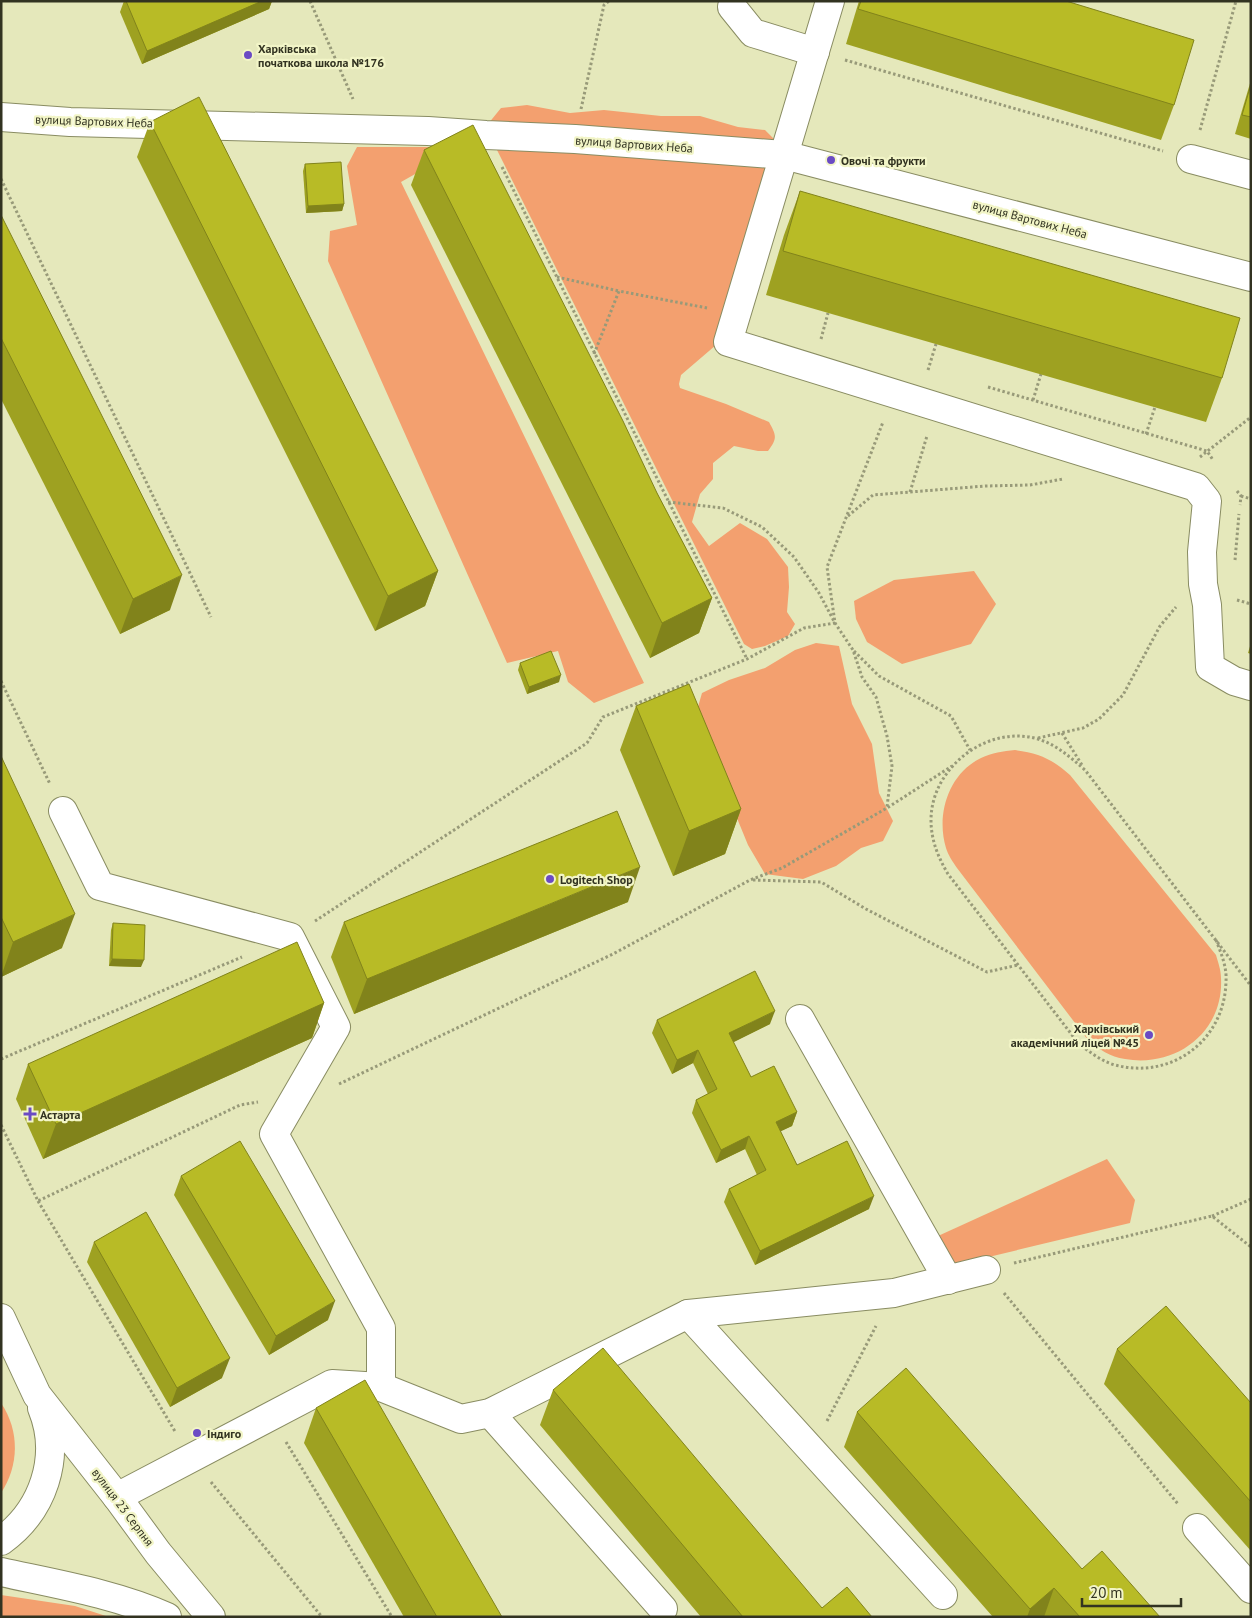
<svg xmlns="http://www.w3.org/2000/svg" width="1252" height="1618" font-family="'PT Sans',sans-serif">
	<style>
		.green { fill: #f3a06f }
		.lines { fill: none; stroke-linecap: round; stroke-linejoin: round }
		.minor-casing { stroke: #898c62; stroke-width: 30 }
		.path { stroke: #989a79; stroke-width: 3; stroke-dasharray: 2.5 2.5; stroke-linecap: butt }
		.minor { stroke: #fff; stroke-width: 28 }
		.wall { fill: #9ea121 }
		.shaded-wall { fill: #81831b }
		.building { fill: #b8bb26; stroke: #81831b }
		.poi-dot { fill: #6b4bc4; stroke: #f2f5c7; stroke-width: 2 }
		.labels { text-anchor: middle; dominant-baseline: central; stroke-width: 4.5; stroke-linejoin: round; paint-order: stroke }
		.poi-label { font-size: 12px; font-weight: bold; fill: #323321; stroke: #f2f5c7; text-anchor: start }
		.street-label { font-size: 12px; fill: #323321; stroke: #f2f5c7 }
	</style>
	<rect width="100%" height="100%" fill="#e5e8bb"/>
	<g class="green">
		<path d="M527,105L570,113L604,110L661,116H700L738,127L765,130L778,143L716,345L681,375L679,384L680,388L726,404L769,422C776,435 778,438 768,451H758L734,446L713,463V479L700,494L692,522L709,546L740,523L767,539L788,567L789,587L787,612L795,624L788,636L765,646L752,649L744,644L493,142L488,124L501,108Z"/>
		<path d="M357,147H463L401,182L644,683L594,703L568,682L558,651L507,663L328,261L330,231L357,225L347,166Z"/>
		<path d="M974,571L996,604L971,644L902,664L867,642L856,619L854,601L894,580Z"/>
		<path d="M816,643L839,646L852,704L872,744L879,793L893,821L883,841L861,848L836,866L803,879L765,874L748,845L732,806L693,724L702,693L729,680L765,668L795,650Z"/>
		<path d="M1015,750C1039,753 1052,759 1070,775L1216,955C1218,962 1221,970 1221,978C1224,1032 1176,1068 1125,1059C1110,1057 1099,1049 1088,1040L957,868C953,862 948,855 946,848C936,815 948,774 981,758C992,753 1003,751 1015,750Z"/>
		<path d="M1107,1159L1135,1200L1130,1223L955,1265L938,1236Z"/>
		<path d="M1,1403C20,1431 19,1466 1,1493Z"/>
		<path d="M1,1595L75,1606L109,1617H1Z"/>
	</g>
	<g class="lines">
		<defs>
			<g id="minor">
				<path d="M830,1L728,342L1196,487L1207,501L1202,552L1203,584L1207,605L1210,667L1234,681L1251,686"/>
				<path d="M732,7L753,33L815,52"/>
				<path d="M1,117L70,122L428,131L486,135L575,139L784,155L1251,277"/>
				<path d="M1191,159L1251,175"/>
				<path d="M63,811L100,886L290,937L336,1027L274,1134L381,1328V1387"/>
				<path d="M800,1019L948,1280"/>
				<path d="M688,1314L943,1595"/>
				<path d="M1,1318L37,1395L117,1497L158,1553L211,1617"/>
				<path d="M490,1413L663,1609"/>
				<path d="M117,1497L332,1384L381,1387L461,1419L490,1413L688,1314L894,1293L986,1270"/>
				<path d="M1197,1528L1251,1589"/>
				<path d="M1,1541C43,1511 62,1457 42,1408"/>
				<path d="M1,1572C56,1584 116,1594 167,1617"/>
			</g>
		</defs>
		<use href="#minor" class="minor-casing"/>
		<g class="path">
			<path d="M310,1L353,99"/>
			<path d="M845,60L1163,151"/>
			<path d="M581,109L604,5L609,1"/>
			<path d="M1200,130L1236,1"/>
			<path d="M502,167L747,659"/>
			<path d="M1,179L211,617"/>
			<path d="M557,277L619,291"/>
			<path d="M821,339L828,313"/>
			<path d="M594,354L619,291L707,308"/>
			<path d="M928,370L936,344"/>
			<path d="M988,387L1207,451L1213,460"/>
			<path d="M1033,400L1041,374"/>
			<path d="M1146,434L1155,407"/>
			<path d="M1200,457L1251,417"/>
			<path d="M1237,491L1241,496L1240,505"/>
			<path d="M910,492L927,436"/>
			<path d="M1241,496L1251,499"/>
			<path d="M668,502L723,508L762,527L794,557L819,593L835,623L853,650L862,677L876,697L887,736L892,766L887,807"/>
			<path d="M848,516L873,495L985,486L1030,485L1063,479"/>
			<path d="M1235,560L1239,514"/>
			<path d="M1237,600L1251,604"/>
			<path d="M854,651L879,676L951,716L970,750"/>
			<path d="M1,681L50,784"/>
			<path d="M1062,733L1082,765"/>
			<path d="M1038,738L1083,728L1099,719L1123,695L1160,626L1176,607"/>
			<path d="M753,880L821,882L866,909L987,972L1018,965"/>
			<path d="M315,921L587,743L603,717L747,659L804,628L835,623L827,567L883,422"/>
			<path d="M1216,940C1221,953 1227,967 1226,981C1225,1040 1172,1080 1115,1065C1101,1061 1090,1052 1079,1044L948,874C938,857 931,840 931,820C931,768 987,724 1038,739C1057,745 1070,757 1085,770L1251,986"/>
			<path d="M1,1059L242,957"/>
			<path d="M339,1084L613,954L750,880L782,868L887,808L952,766"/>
			<path d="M1,1125L38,1201L240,1105L258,1102"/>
			<path d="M38,1201L176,1433"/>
			<path d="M1212,1216L1251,1199"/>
			<path d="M1014,1263L1212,1216L1251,1247"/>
			<path d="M1004,1293L1178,1504"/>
			<path d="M827,1421L876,1326"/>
			<path d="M286,1442L392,1617"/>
			<path d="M211,1482L322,1617"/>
		</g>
		<use href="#minor" class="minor"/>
	</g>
	<g class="wall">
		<path d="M124,1H272L269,9L142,64L120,12Z"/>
		<path d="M859,1H1066L1174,105L1161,140L846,44Z"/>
		<path d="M1251,80V139L1235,134Z"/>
		<path d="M150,122L438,571L425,606L375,631L137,157Z"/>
		<path d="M424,150L657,493L712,598L699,633L650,658L411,185Z"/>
		<path d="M305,164L344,204L342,211L306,213L303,171Z"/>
		<path d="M800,191L1222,378L1206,422L766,295L784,235Z"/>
		<path d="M1,215L170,610L120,634L1,399Z"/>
		<path d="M1251,643V654L1248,653Z"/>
		<path d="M520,663L559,682L527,694L518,670Z"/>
		<path d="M636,706L741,809L725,854L673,876L620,750Z"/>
		<path d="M1,756L62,948L1,977Z"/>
		<path d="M628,902L354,1014L331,957L344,922Z"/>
		<path d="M113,923L141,967L109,966L111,930Z"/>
		<path d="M324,1003L312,1038L43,1159L16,1099L28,1064Z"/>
		<path d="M657,1020L770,1024L733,1042L751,1077L797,1112L792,1126L780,1131L797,1165L869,1209L755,1265L724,1202L729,1189L757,1175L745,1149L716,1163L692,1113L696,1100L708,1094L693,1063L672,1074L652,1033Z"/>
		<path d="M181,1176L328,1320L269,1355L174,1195Z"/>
		<path d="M94,1242L222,1378L170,1407L87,1262Z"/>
		<path d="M1117,1349L1251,1403V1551L1104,1384Z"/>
		<path d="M553,1390L822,1608L872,1617H701L540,1425Z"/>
		<path d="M316,1408L502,1617H404L304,1443Z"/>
		<path d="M857,1412L1082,1569L1160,1617H993L844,1447Z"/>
	</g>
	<g class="shaded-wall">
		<path d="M262,1H272L269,9L142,64L147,51Z"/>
		<path d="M344,204L342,211L306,213L308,206Z"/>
		<path d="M438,571L425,606L375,631L388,596Z"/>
		<path d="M182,575L170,610L120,634L133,599Z"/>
		<path d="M712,598L699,633L650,658L662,623Z"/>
		<path d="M561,675L559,682L527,694L529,687Z"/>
		<path d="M741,809L725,854L673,876L689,831Z"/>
		<path d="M640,867L628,902L354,1014L367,979Z"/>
		<path d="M75,914L62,948L1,977L13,942Z"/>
		<path d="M112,959L144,960L141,967L109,966Z"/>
		<path d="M324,1003L312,1038L43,1159L56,1124Z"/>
		<path d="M775,1011L770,1024L724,1047L729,1033Z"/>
		<path d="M698,1050L693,1063L672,1074L677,1060Z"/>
		<path d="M797,1112L792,1126L771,1136L776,1122Z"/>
		<path d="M749,1136L745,1149L716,1163L721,1150Z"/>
		<path d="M874,1196L869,1209L755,1265L760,1251Z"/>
		<path d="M335,1301L328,1320L269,1355L276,1336Z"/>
		<path d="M230,1358L222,1378L170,1407L177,1388Z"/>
		<path d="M1054,1588L1044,1617H1027L1030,1609Z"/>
	</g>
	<g class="building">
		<path d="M126,1H262L147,51Z"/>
		<path d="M861,1H1066L1194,40L1174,105L858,9Z"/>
		<path d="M1251,84V117L1242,115Z"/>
		<path d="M199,97L438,571L388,596L150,122Z"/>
		<path d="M473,125L623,421L657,493L712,598L662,623L424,150Z"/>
		<path d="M341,162L344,204L308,206L305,164Z"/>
		<path d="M800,191L1240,318L1222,378L783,251Z"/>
		<path d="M1,215L182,575L133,599L1,338Z"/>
		<path d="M551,651L561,675L529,687L520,663Z"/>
		<path d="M689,684L741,809L689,831L636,706Z"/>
		<path d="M1,756L75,914L13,942L1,917Z"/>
		<path d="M617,811L640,867L367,979L344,922Z"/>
		<path d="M113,923L145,925L144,960L112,959Z"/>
		<path d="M297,942L324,1003L56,1124L28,1064Z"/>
		<path d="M755,971L775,1011L729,1033L751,1077L774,1066L797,1112L776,1122L797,1165L847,1141L874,1196L760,1251L729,1189L766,1170L749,1136L721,1150L696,1100L717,1089L698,1050L677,1060L657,1020Z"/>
		<path d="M240,1141L335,1301L276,1336L181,1176Z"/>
		<path d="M146,1212L230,1358L177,1388L94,1242Z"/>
		<path d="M1166,1306L1251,1403V1502L1117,1349Z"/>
		<path d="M603,1348L822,1608L847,1587L872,1617H743L553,1390Z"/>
		<path d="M906,1368L1082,1569L1102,1551L1160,1617H1080L1054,1588L1030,1609L857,1412Z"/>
		<path d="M365,1380L502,1617H437L316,1408Z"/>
	</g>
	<g class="poi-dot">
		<circle cx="248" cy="55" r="5"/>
		<circle cx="831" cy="160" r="5"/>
		<circle cx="550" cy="879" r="5"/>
		<circle cx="1149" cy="1035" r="5"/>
		<path d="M27.5 1106.5h5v5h5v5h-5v5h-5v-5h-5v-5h5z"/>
		<circle cx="197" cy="1433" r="5"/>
	</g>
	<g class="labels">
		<g class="poi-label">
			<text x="258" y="48">Харківська<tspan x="258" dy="14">початкова школа №176</tspan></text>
			<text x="841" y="160">Овочі та фрукти</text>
			<text x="560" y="879">Logitech Shop</text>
			<text x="1139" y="1028" text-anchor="end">Харківський<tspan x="1139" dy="14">академічний ліцей №45</tspan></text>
			<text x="40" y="1114">Астарта</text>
			<text x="207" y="1433">Індиго</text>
		</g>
		<g class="street-label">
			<text transform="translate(94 121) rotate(2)">вулиця Вартових Неба</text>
			<text transform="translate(634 144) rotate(4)">вулиця Вартових Неба</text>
			<text transform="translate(1030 219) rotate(15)">вулиця Вартових Неба</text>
			<text transform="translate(123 1507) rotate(53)">вулиця 23 Серпня</text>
		</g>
	</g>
	<rect width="1252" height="1618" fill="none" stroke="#323321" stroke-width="5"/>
	<path d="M1082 1598v8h99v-8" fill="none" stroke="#323321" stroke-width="2.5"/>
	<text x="1090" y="1598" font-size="15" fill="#323321" stroke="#f2f5c7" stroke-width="4" paint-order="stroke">20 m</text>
</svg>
